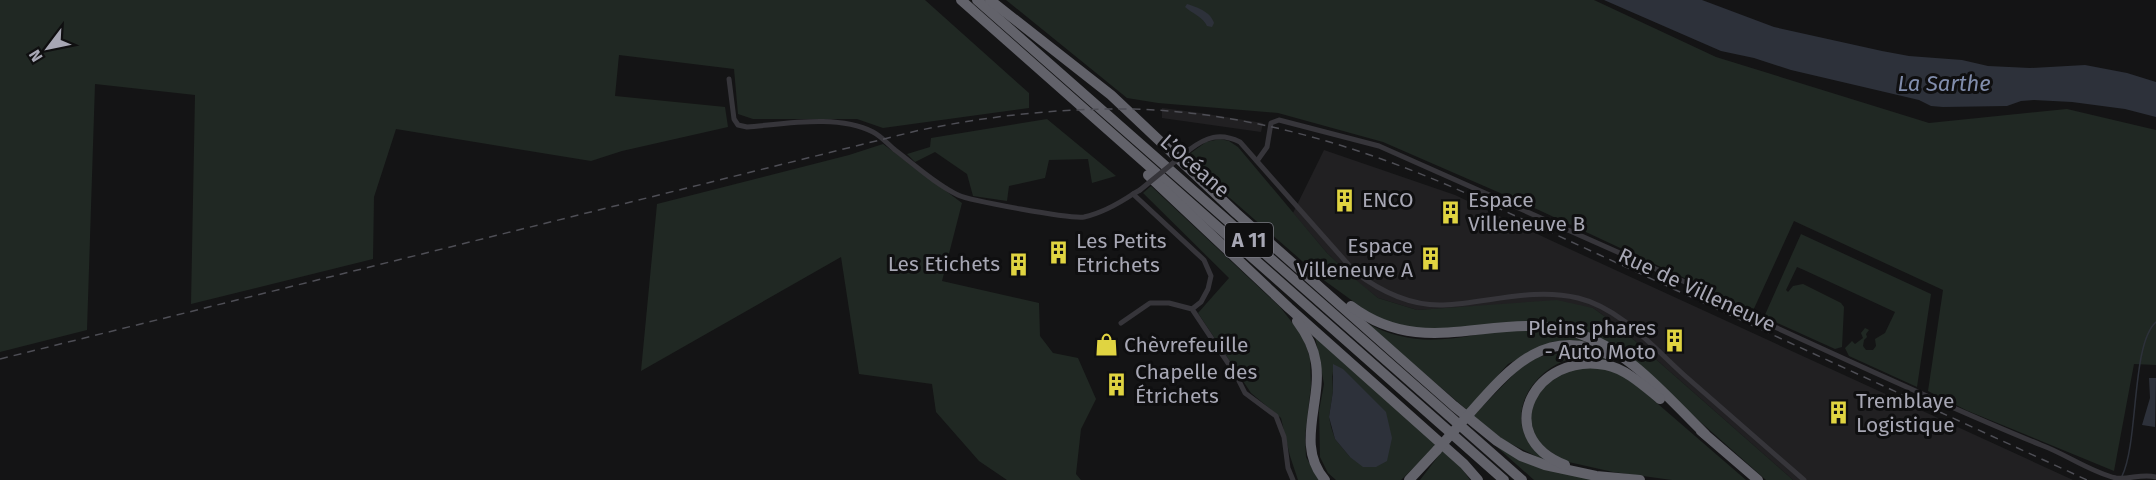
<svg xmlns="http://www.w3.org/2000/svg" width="2156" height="480" font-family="'Fira Sans',sans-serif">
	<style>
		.built { fill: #212022 }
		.green { fill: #202823; fill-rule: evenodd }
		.water { fill: #2d313a }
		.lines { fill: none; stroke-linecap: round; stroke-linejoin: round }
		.stream { stroke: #2d313a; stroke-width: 1.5 }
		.minor { stroke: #36353a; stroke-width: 5 }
		.motorway { stroke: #62626a; stroke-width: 10 }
		.rail { stroke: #4e4e55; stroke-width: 1.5; stroke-dasharray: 8 6; stroke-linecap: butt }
		.minor-bridge { stroke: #36353a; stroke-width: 5 }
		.motorway-bridge { stroke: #62626a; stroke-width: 10 }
		.labels { text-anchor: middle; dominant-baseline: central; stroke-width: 6; stroke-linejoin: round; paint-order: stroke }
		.shield { fill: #0f0f10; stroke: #797983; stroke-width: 1.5 }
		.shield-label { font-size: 20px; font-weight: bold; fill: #a7a7b4 }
		.street-label { font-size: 21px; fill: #a7a7b4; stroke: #0f0f10 }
		.poi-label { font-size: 21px; fill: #a7a7b4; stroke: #0f0f10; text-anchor: start }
		.water-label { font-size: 22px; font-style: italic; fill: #818dac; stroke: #0f0f10 }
	</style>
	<rect width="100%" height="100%" fill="#141415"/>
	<g class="built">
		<path d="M1162,108L1201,113L1263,123L1261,132L1162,118Z"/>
		<path d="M1324,150L1455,195L1550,240L2073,480H1793L1617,325L1593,308L1486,306L1417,310L1378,298L1355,280L1327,253L1293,213Z"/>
	</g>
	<g class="green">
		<path d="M0,0H925L1029,93V108L883,128L857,119H753L738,114L734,69L619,55L615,96L725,107L728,127L622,151L591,161L396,129L374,197L373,259L191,304L195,95L95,84L87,330L0,352Z"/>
		<path d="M1006,0H1594L1716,57L1929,123L2067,109L2156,130V365L2134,364L2114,471L1968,411L1928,391L1943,290L1794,221L1752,313L1721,295L1528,205L1383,142L1278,113L1158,103L1127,98Z"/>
		<path d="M1047,119L1116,176L1092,183L1088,159L1049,160L1045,178L1009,186L1007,201L973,196L967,174L935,152L915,162L907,154L930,147L931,138Z"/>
		<path d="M1220,139L1229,141L1238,147L1327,253L1355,279L1378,298L1417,310L1557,300L1593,308L1617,325L1793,480H1766L1618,349L1579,330H1427L1400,326L1372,315L1325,281L1184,158L1206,142Z"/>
		<path d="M883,144L962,203L942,281L1039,303L1040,336L1053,353L1078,358L1096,399L1081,429L1076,474L1081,480H1007L979,461L936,412L932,384L859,374L841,257L641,371L657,204L849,155Z"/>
		<path d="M1151,186L1280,307L1302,335L1310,357L1311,386L1305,436L1306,457L1319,480H1298L1290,456L1281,418L1251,393L1198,313L1229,278L1143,193Z"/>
		<path d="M1801,234L1931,294L1917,387L1849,356L1845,348L1852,341L1855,344L1863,338L1861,333L1865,328L1869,330L1866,334L1867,337L1864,340L1863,346L1866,350H1873L1876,346L1875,339L1885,333L1895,312L1804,270L1797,267L1786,290L1788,292L1793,286L1803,284L1841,303L1844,307L1842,347L1835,349L1764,317Z"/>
		<path d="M1365,322C1420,353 1461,335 1517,329C1544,326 1568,335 1593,344L1573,340L1551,342L1508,364L1467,410Z"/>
		<path d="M1315,336L1438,444L1401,480H1336L1328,473L1320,457L1319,411L1324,384ZM1332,372L1350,457L1335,439L1331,427L1329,417L1333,391Z"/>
		<path d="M1573,351L1595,354L1607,360C1600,359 1592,357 1584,357C1549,357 1510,397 1524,433C1529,446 1541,456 1552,464L1505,441L1473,416L1519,369L1538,357Z"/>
		<path d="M1574,368H1605L1629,379L1746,480H1672L1613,472L1564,461L1538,443L1531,423L1530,413L1541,387Z"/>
		<path d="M1489,440L1510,454L1615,480H1534Z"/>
		<path d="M1443,450L1460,466L1470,480H1420Z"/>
	</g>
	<g class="water">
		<path d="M1604,0H1702L1774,27L1882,51L1909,56L1962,60L1988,66L2030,68L2085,65L2127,73L2156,82V117L2125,109L2072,102L2034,100L2021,101L2007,106L1943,107L1931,106L1919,100L1791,70L1754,58L1721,51Z"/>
		<path d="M1187,4C1197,7 1211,12 1214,23L1212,27L1207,26C1204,18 1192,13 1185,7Z"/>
		<path d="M1333,364L1343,369L1386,412L1392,438L1387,461L1376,467H1363L1350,457L1335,439L1329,417L1333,391Z"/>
		<path d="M2149,378H2156L2155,427L2142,425L2150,398Z"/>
	</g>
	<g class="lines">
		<path class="stream" d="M2122,476C2139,441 2131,344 2156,322"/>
		<g class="minor">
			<path d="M729,79L734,119L738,125L747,127C785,124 838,114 873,132C881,136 888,144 895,150C915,165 935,184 958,195C971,201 1070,219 1084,217C1102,213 1118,204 1133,194"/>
			<path d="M1189,150C1206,137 1220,132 1240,142L1355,272C1380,291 1410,306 1443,305C1488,303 1533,287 1578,298C1620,308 1653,347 1684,375C1724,410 1764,445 1804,480"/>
			<path d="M1257,161L1267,147L1271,123L1279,120L1379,146L1721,298L1742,312C1841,357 1940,404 2041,445C2066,454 2090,472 2116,478C2129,480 2142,473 2156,477"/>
			<path d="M1140,190L1133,194L1204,260L1211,276L1208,289L1201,302L1192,309"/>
			<path d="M1121,323L1150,303H1169L1192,309L1236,375L1245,393L1276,416L1284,437L1288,468L1293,480"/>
		</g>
		<g class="motorway">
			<path d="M961,0L1504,480"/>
			<path d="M977,0L1522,480"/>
			<path d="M990,0L1111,95L1236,213L1454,406L1497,441L1521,456L1545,465L1596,476L1640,480"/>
			<path d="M1148,175L1289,308L1464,464L1478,480"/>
			<path d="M1351,306C1427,363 1496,308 1577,333C1629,350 1667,397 1705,434"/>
			<path d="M1297,321C1306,333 1314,348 1316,363C1322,402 1295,446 1325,480"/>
			<path d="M1470,413C1509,369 1547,323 1611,356"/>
			<path d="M1701,431L1758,480"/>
			<path d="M1565,465C1490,435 1536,351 1606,365C1626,369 1644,386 1660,399"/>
			<path d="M1409,480L1437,450"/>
		</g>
		<path class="rail" d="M0,359L916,131C987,116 1059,108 1132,109C1249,112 1364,147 1470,195L2087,480"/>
		<path class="minor-bridge" d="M1140,190L1189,150"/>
		<path class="motorway-bridge" d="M1437,450L1470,413"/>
	</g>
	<defs>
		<symbol id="building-bare" viewBox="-9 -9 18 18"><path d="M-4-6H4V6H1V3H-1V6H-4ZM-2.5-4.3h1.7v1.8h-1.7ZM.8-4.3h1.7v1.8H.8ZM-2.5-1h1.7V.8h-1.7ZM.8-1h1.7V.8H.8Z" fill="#e0d441" stroke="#0f0f10" stroke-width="2.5" paint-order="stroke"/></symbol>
		<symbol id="shop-bare" viewBox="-9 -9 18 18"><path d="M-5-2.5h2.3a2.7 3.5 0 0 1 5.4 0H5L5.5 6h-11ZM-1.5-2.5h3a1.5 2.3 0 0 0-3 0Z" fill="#e0d441" stroke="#0f0f10" stroke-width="2.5" paint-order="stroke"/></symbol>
	</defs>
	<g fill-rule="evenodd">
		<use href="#building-bare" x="1328" y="184" width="33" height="33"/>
		<use href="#building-bare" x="1434" y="196" width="33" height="33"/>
		<use href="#building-bare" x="1042" y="236" width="33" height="33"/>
		<use href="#building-bare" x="1414" y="242" width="33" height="33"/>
		<use href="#building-bare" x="1002" y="248" width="33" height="33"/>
		<use href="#building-bare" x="1658" y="324" width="33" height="33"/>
		<use href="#shop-bare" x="1090" y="328" width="33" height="33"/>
		<use href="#building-bare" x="1100" y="368" width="33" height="33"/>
		<use href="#building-bare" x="1822" y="396" width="33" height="33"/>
	</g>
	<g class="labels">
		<rect class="shield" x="1225" y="223" width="48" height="34" rx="4.5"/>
		<g class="shield-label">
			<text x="1249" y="240">A 11</text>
		</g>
		<g class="street-label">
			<text transform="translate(1195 166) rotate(41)">L’Océane</text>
			<text transform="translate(1697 290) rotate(25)">Rue de Villeneuve</text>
		</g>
		<g class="poi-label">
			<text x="1362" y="200">ENCO</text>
			<text x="1468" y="200">Espace<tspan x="1468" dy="24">Villeneuve B</tspan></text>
			<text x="1076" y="241">Les Petits<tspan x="1076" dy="24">Etrichets</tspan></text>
			<text x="1413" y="246" text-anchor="end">Espace<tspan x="1413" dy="24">Villeneuve A</tspan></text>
			<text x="1000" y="264" text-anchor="end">Les Etichets</text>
			<text x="1656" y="328" text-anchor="end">Pleins phares<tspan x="1656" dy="24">- Auto Moto</tspan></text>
			<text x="1124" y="345">Chèvrefeuille</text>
			<text x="1135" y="372">Chapelle des<tspan x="1135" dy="24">Étrichets</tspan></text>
			<text x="1856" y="401">Tremblaye<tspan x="1856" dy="24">Logistique</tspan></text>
		</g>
		<g class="water-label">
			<text x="1944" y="83">La Sarthe</text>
		</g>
	</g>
	<g transform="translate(48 48) rotate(238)" stroke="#0f0f10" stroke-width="4.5" paint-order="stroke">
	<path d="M0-4.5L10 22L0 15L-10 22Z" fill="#a7a7b4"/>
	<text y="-9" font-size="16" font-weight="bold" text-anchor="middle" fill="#a7a7b4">N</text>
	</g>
</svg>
